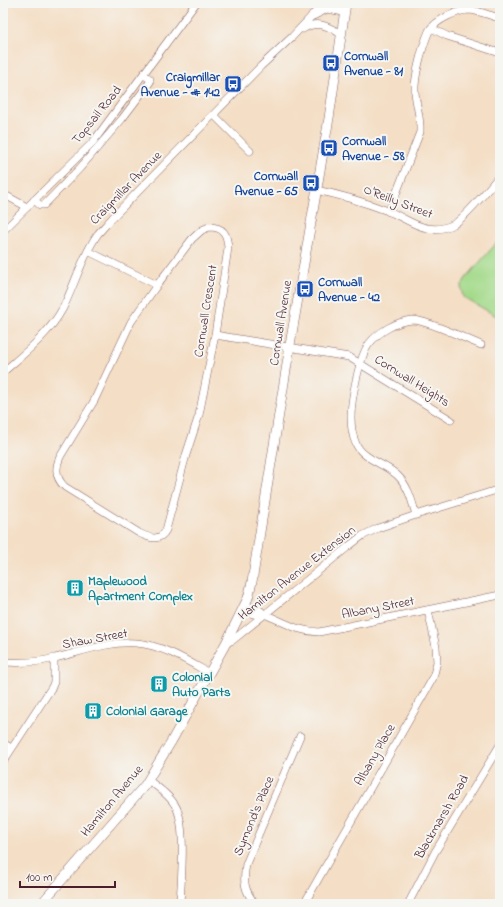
<svg xmlns="http://www.w3.org/2000/svg" width="503" height="907" font-family="'Indie Flower',sans-serif">
	<style>
		.green { fill: #a4da8b; stroke: #777c5b }
		.lines { fill: none; stroke-linecap: round; stroke-linejoin: round }
		.minor-casing { stroke: #866261; stroke-width: 8 }
		.major-casing { stroke: #866261; stroke-width: 10 }
		.minor { stroke: #fff; stroke-width: 7 }
		.major { stroke: #fff; stroke-width: 9 }
		.labels { text-anchor: middle; dominant-baseline: central; stroke-width: 4; stroke-linejoin: round; paint-order: stroke }
		.transit-label { font-size: 13px; font-weight: bold; fill: #164399; stroke: #f6f6f2; text-anchor: start }
		.street-label { font-size: 13px; fill: #4a1f2b; stroke: #f6f6f2 }
		.culture-label { font-size: 13px; font-weight: bold; fill: #0d838f; stroke: #f6f6f2; text-anchor: start }
	</style>
	<rect width="100%" height="100%" fill="#f6f6f2"/>
	<filter id="ink" filterUnits="userSpaceOnUse"><feTurbulence type="fractalNoise" baseFrequency=".025" numOctaves="2"/><feDisplacementMap in="SourceGraphic" scale="8" xChannelSelector="R" yChannelSelector="G"/><feConvolveMatrix kernelMatrix="1 2 1 2 8 2 1 2 1" color-interpolation-filters="sRGB"/></filter>
	<filter id="wash" filterUnits="userSpaceOnUse"><feTurbulence type="fractalNoise" baseFrequency=".012" numOctaves="4" result="noise"/><feDisplacementMap in="SourceGraphic" scale="16" xChannelSelector="R" yChannelSelector="G"/><feGaussianBlur stdDeviation="0.9" result="paint"/><feColorMatrix in="noise" values="0 0 0 0 0 0 0 0 0 0 0 0 0 0 0 0 0 1.4 0 .05"/><feComposite in="paint" operator="in"/></filter>
	<g filter="url(#wash)">
		<rect width="100%" height="100%" fill="#f4dec5"/>
		<path class="green" d="M500,239V318L463,297L461,287L466,278Z"/>
	</g>
	<g filter="url(#ink)">
		<g class="lines">
			<defs>
				<g id="minor">
					<path d="M431,28L447,36L500,53"/>
					<path d="M303,29C317,20 328,26 341,34"/>
					<path d="M214,115L250,151"/>
					<path d="M316,190C341,195 364,202 388,211C401,216 414,226 427,228C436,230 446,228 454,224C467,216 489,188 500,175"/>
					<path d="M3,194L27,207"/>
					<path d="M34,200L40,205H44L80,168L122,119L150,82V79L144,75"/>
					<path d="M389,212L420,132C421,118 416,105 415,92C414,76 423,45 429,31C436,20 457,10 470,10C480,11 491,16 500,18"/>
					<path d="M209,227C224,227 227,234 228,248L215,335L199,415L186,455L166,530C160,542 149,538 139,533L65,487C55,478 55,468 60,457L94,401L131,322L157,285L192,239L202,230Z"/>
					<path d="M3,231L93,142L196,3"/>
					<path d="M88,251L157,285"/>
					<path d="M215,335L349,357L451,420"/>
					<path d="M3,372C25,353 49,334 63,308C75,284 82,257 97,235C102,229 108,223 113,217L261,66L292,37L324,3"/>
					<path d="M416,515C412,501 408,485 397,475C384,463 364,460 356,444C352,435 351,426 351,417C351,401 359,357 369,344C378,332 397,321 413,320C427,320 466,339 481,345"/>
					<path d="M262,614C254,616 250,614 244,607C252,606 258,607 264,614C285,622 295,631 319,632L500,595"/>
					<path d="M226,643L233,640L349,546L362,536L378,528L416,515L500,489"/>
					<path d="M3,662C19,663 40,662 55,658C81,652 108,641 136,643C162,645 186,660 209,673"/>
					<path d="M3,743L11,748"/>
					<path d="M3,762L52,687L54,682V659"/>
					<path d="M148,780C158,787 169,795 175,805C187,824 181,880 180,904"/>
					<path d="M255,904C244,890 243,881 246,864L300,736"/>
					<path d="M304,904L433,678L437,662L436,647L428,610"/>
					<path d="M408,904L435,852L500,745"/>
				</g>
				<g id="major">
					<path d="M313,15L327,8L344,11"/>
					<path d="M41,904L145,785L171,742L226,643L248,598L252,582L291,339L329,118L346,3"/>
				</g>
			</defs>
			<use href="#minor" class="minor-casing"/>
			<use href="#major" class="major-casing"/>
			<use href="#minor" class="minor"/>
			<use href="#major" class="major"/>
		</g>
	</g>
	<defs>
		<symbol id="bus-square" viewBox="-11 -11 22 22"><rect x="-9" y="-9" width="18" height="18" rx="4" fill="#1a4fb4" stroke="#f6f6f2"/><path d="M-5-6H5V4H4V6H2V4H-2V6H-4V4H-5ZM-3.5-4V0h7V-4ZM-3.5 1.2v1.5H-2V1.2ZM2 1.2v1.5H3.5V1.2Z" fill="#fff"/></symbol>
		<symbol id="building-square" viewBox="-11 -11 22 22"><rect x="-9" y="-9" width="18" height="18" rx="4" fill="#0f9aa8" stroke="#f6f6f2"/><path d="M-4-6H4V6H1V3H-1V6H-4ZM-2.5-4.3h1.7v1.8h-1.7ZM.8-4.3h1.7v1.8H.8ZM-2.5-1h1.7V.8h-1.7ZM.8-1h1.7V.8H.8Z" fill="#fff"/></symbol>
	</defs>
	<g fill-rule="evenodd">
		<use href="#bus-square" x="321" y="53" width="20" height="20"/>
		<use href="#bus-square" x="223" y="74" width="20" height="20"/>
		<use href="#bus-square" x="319" y="138" width="20" height="20"/>
		<use href="#bus-square" x="301" y="173" width="20" height="20"/>
		<use href="#bus-square" x="295" y="279" width="20" height="20"/>
		<use href="#building-square" x="65" y="578" width="20" height="20"/>
		<use href="#building-square" x="149" y="674" width="20" height="20"/>
		<use href="#building-square" x="83" y="701" width="20" height="20"/>
	</g>
	<g class="labels">
		<g class="transit-label">
			<text x="344" y="56">Cornwall<tspan x="344" dy="15">Avenue - 81</tspan></text>
			<text x="220" y="77" text-anchor="end">Craigmillar<tspan x="220" dy="15">Avenue - # 142</tspan></text>
			<text x="342" y="141">Cornwall<tspan x="342" dy="15">Avenue - 58</tspan></text>
			<text x="298" y="176" text-anchor="end">Cornwall<tspan x="298" dy="15">Avenue - 65</tspan></text>
			<text x="318" y="282">Cornwall<tspan x="318" dy="15">Avenue - 42</tspan></text>
		</g>
		<g class="street-label">
			<text transform="translate(97 115) rotate(-51)">Topsail Road</text>
			<text transform="translate(126 188) rotate(-46)">Craigmillar Avenue</text>
			<text transform="translate(398 202) rotate(21)">O'Reilly Street</text>
			<text transform="translate(206 311) rotate(-81)">Cornwall Crescent</text>
			<text transform="translate(281 323) rotate(-81)">Cornwall Avenue</text>
			<text transform="translate(412 381) rotate(32)">Cornwall Heights</text>
			<text transform="translate(297 573) rotate(-38)">Hamilton Avenue Extension</text>
			<text transform="translate(378 608) rotate(-11)">Albany Street</text>
			<text transform="translate(95 639) rotate(-10)">Shaw Street</text>
			<text transform="translate(375 755) rotate(-60)">Albany Place</text>
			<text transform="translate(112 801) rotate(-50)">Hamilton Avenue</text>
			<text transform="translate(254 816) rotate(-67)">Symond's Place</text>
			<text transform="translate(442 817) rotate(-60)">Blackmarsh Road</text>
		</g>
		<g class="culture-label">
			<text x="88" y="581">Maplewood<tspan x="88" dy="15">Apartment Complex</tspan></text>
			<text x="172" y="677">Colonial<tspan x="172" dy="15">Auto Parts</tspan></text>
			<text x="106" y="711">Colonial Garage</text>
		</g>
	</g>
	<rect width="503" height="907" fill="none" stroke="#f6f6f2" stroke-width="16"/>
	<path d="M20 881v6h95v-6" fill="none" stroke="#4a1f2b" stroke-width="2"/>
	<text x="26" y="881" font-size="12" fill="#4a1f2b" stroke="#f6f6f2" stroke-width="3" paint-order="stroke">100 m</text>
</svg>
